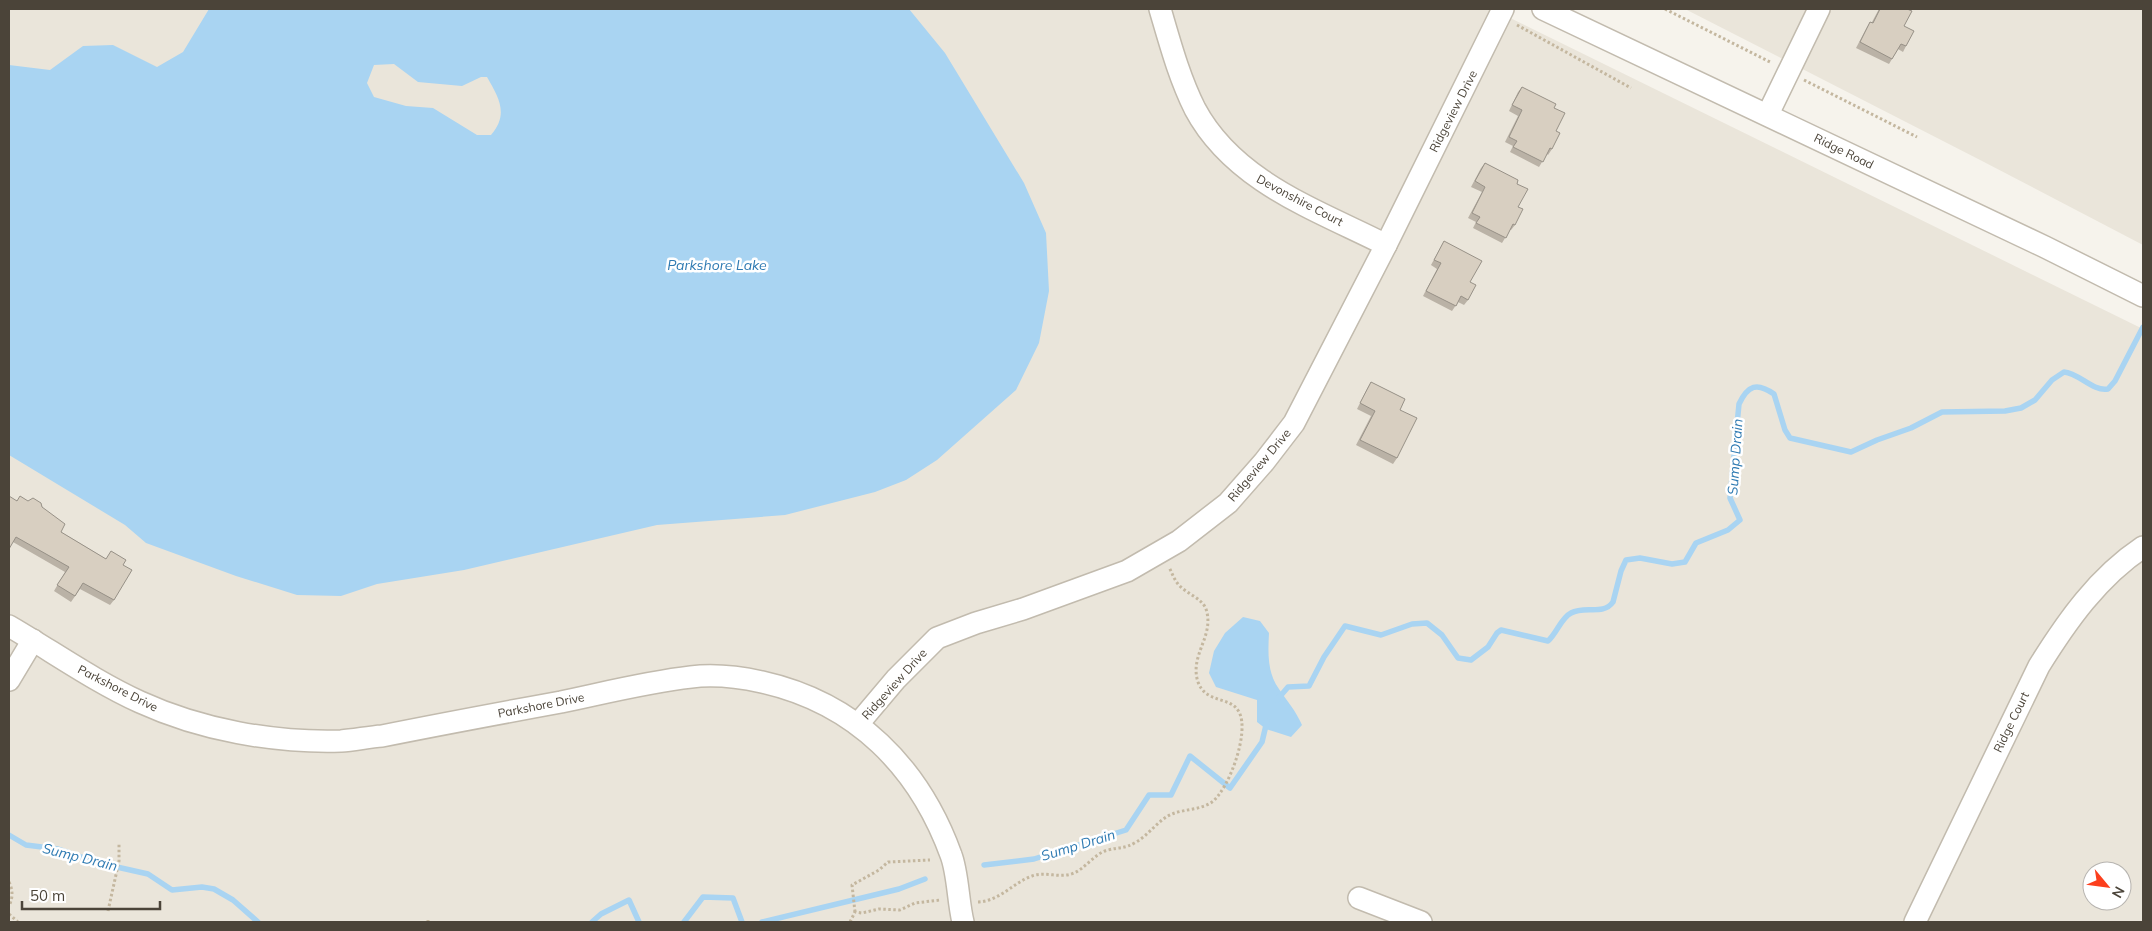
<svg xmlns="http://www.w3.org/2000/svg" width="2152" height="931" font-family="Mulish,sans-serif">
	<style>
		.residential { fill: #eae5da; fill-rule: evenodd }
		.water { fill: #a9d4f2; fill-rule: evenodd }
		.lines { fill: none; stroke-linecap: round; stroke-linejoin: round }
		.stream { stroke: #a9d4f2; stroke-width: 5.5 }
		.minor-casing { stroke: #c2bbae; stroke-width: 24 }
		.path { stroke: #c4b79f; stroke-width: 3; stroke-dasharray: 2.5 2.5; stroke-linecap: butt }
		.minor { stroke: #fff; stroke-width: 21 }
		.wall { fill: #bab2a6 }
		.building { fill: #d8cfc1; stroke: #979187 }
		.labels { text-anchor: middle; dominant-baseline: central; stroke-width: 5; stroke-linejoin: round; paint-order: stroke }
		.street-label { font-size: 12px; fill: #4b4439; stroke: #fff }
		.water-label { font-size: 14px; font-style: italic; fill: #2e7ab2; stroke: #fff }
	</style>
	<rect width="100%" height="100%" fill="#f6f3ec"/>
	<g class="residential">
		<path d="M9,9H1492L2143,329V922H9ZM2092,871H2122V901H2092Z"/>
		<path d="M1685,9H2143V245L1984,162Z"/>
	</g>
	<g class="water">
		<path d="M209,9H909L945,53L1024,183L1046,233L1049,291L1039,343L1016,390L937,460L906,480L875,492L785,515L657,525L464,570L377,584L341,596L297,595L236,576L146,543L125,525L9,455V65L50,70L83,46L113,45L157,67L183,52ZM394,64L418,82L462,86L481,77H487C499,98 509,114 491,135H477L433,108L406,106L374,97L367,83L374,65Z"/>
		<path d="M1243,617L1260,621L1269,633C1268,652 1267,673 1279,689C1287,701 1296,711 1302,725L1291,737L1266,729L1257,722V700L1216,687L1209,673L1214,651L1225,633Z"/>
	</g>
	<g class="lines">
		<g class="stream">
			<path d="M1277,700L1288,687L1309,686L1324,657L1345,626L1381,635L1412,624L1427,623L1442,635L1458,658L1471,660L1488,647L1497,633L1501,630L1548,641C1557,633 1561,618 1571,613C1585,605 1603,616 1613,602L1621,571L1626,560L1640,558L1672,564L1685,562L1696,543L1728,530L1740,520L1730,498L1739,404C1748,385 1757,382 1774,394L1785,430L1790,438L1851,452L1877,440L1911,428L1942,412L2005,411L2021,408L2035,400L2052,380L2064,372C2079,373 2093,392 2108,389L2115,381L2143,327"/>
			<path d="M9,835L26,845L58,849L99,863L148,874L172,890L202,887L214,889L233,900L258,922"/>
			<path d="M984,865L1034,859L1126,830L1149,795H1171L1190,756L1230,788L1262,742L1267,721"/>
			<path d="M592,922L601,914L629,900L639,922"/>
			<path d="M684,922L703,897L733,898L742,922"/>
			<path d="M762,922L899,889L925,879"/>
		</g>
		<defs>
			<g id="minor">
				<path d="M1160,9C1170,43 1179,77 1195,109C1234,182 1317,210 1386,245"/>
				<path d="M1543,9L2045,247L2143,296"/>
				<path d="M1768,114L1819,9"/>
				<path d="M9,626C52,651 94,681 140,702C201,730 274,743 341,741C354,740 369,737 382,736C442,724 501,713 561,702C604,693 647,682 691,677C715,674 739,677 762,682C856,703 919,767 951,855C958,873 958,902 963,922"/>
				<path d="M9,680L33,640"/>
				<path d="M858,724L896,679L937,638L976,623L1023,609L1127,571L1179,541L1228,503L1264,462L1294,423L1386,245L1503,9"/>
				<path d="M1359,898L1421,922"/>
				<path d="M1915,922L2039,666C2067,621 2098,577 2143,547"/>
			</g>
		</defs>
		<use href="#minor" class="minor-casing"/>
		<g class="path">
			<path d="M1665,9L1772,63"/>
			<path d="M1517,25L1631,88"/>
			<path d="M1804,80L1917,137"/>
			<path d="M9,882C13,890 13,898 9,906"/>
			<path d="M978,902C1000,901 1014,882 1032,876C1045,871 1061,879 1074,873C1086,868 1095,853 1108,850C1119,847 1125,849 1136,842C1149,835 1159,819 1172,814C1184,809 1201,810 1212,802C1229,789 1250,732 1239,712C1231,696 1206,704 1198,682C1189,655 1215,636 1206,609C1202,598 1185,593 1178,584C1174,579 1172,573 1169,567"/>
			<path d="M108,911L119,861V843"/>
			<path d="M855,912L852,885L879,870L888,862L930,860"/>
			<path d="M9,914L18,922"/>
			<path d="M428,920V922"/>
			<path d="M850,922L855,912L862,913L879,909L900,910L915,903L940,900"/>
		</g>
		<use href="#minor" class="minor"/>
	</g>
	<g class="wall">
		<path d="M1879,9H1907L1904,26L1906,46L1903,52L1898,49L1889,64L1856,48L1867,27L1870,22H1872Z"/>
		<path d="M1522,87L1554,108L1556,131L1552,149L1548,155L1547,154L1539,167L1510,152L1513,146L1505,142L1518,116L1509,111L1518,92Z"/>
		<path d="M1485,163L1517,184L1518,207L1515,225L1511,230H1510L1502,243L1473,228L1476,222L1468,218L1482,192L1471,187L1481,168Z"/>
		<path d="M1444,241L1470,282L1468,300L1464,305L1458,302L1452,311L1423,296L1437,269L1431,265Z"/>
		<path d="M1371,382L1400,410L1397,458L1393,464L1356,445L1371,416L1357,409L1368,387Z"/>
		<path d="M16,500L28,501L42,507L61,532L106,559L123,565L114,600L110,605L80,589L71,602L54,591L65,572L13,542Z"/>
	</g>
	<g class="building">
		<path d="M1880,9H1907L1912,11L1904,26L1914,31L1906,46L1901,44L1892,59L1860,42L1870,22L1873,23Z"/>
		<path d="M1522,87L1556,104L1554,108L1565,113L1556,131L1560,133L1552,149L1550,148L1543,162L1513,147L1517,141L1509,137L1522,110L1512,105Z"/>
		<path d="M1485,163L1518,180L1517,184L1528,189L1518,207L1523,209L1515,225L1513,224L1506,238L1476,223L1480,217L1472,213L1485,187L1475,181Z"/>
		<path d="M1444,241L1482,261L1470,282L1476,285L1468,300L1461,296L1456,306L1426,291L1441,263L1434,260Z"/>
		<path d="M1371,382L1405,399L1400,410L1417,418L1397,458L1360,440L1375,411L1360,403Z"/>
		<path d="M9,496L17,501L20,496L28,501L33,498L41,503L42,507L65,524L61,532L106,559L111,551L126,560L123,565L132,570L114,600L83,583L75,596L57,585L69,567L16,537L9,549Z"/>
	</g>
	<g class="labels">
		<g class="street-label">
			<text transform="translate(1453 111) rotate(-63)">Ridgeview Drive</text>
			<text transform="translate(1844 151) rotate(26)">Ridge Road</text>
			<text transform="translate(1300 200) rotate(28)">Devonshire Court</text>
			<text transform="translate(1259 465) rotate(-50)">Ridgeview Drive</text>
			<text transform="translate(894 684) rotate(-48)">Ridgeview Drive</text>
			<text transform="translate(118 688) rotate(27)">Parkshore Drive</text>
			<text transform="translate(541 705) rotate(-11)">Parkshore Drive</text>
			<text transform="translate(2011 722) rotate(-64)">Ridge Court</text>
		</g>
		<g class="water-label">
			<text x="717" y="265">Parkshore Lake</text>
			<text transform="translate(1735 457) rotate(-86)">Sump Drain</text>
			<text transform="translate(1078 845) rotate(-17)">Sump Drain</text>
			<text transform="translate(80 857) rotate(14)">Sump Drain</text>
		</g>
	</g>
	<rect width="2152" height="931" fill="none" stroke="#4b4439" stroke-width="20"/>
	<g transform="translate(2107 886) rotate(119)"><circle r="24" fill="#ffffff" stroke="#b7b4b0"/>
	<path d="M0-4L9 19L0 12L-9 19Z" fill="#fc3f1d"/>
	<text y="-8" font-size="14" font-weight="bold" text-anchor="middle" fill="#4b4439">N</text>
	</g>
	<path d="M22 901v8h138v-8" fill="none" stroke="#4b4439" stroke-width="2.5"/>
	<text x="30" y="901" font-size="15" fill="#4b4439" stroke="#ffffff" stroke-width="4" paint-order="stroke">50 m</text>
</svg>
